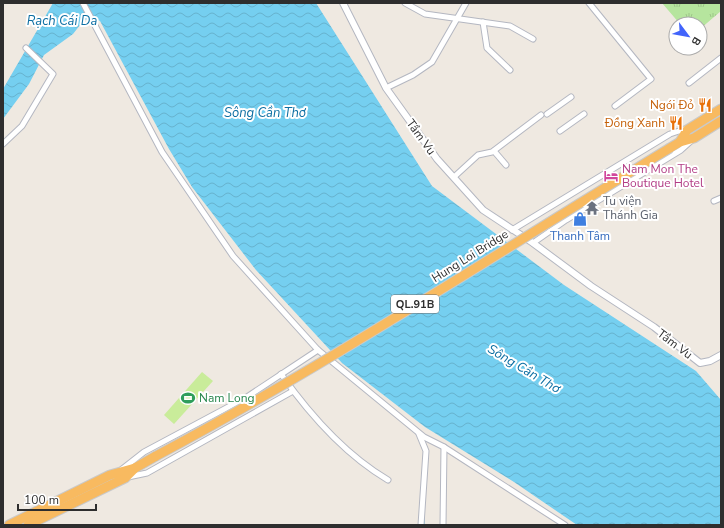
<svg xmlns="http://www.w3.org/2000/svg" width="724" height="528" font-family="'Nunito Sans',sans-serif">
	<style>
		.grass { fill: url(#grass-tufts) }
		.pitch { fill: #c9ec9a }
		.water { fill: url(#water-waves) }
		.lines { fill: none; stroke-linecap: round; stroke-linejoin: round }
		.stream { stroke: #75cff0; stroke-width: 1.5 }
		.minor-casing { stroke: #b4b7c1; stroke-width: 7 }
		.tertiary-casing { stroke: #b4b7c1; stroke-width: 8 }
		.trunk-casing { stroke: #c9c9c9; stroke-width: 11 }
		.minor { stroke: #fff; stroke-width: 5 }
		.tertiary { stroke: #fff; stroke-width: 6 }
		.trunk { stroke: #f8ba60; stroke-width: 9 }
		.trunk-bridge-casing { stroke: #c9c9c9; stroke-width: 11; stroke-linecap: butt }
		.trunk-bridge { stroke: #f8ba60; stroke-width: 9 }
		.labels { text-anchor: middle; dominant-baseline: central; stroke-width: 4; stroke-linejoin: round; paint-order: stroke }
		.shield { fill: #fff; stroke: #6d6d6d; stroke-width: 1 }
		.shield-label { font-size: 11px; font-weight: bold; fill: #2e2e2e }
		.food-label { font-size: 12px; fill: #c56008; stroke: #fff; text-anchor: end }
		.street-label { font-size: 12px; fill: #2e2e2e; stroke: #fff }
		.hotel-label { font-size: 12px; fill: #b23c85; stroke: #fff; text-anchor: start }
		.worship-label { font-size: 12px; fill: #5b616d; stroke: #fff; text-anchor: start }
		.shop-label { font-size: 12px; fill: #366cbe; stroke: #fff }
		.leisure-label { font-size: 12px; fill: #27864d; stroke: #fff; text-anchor: start }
		.water-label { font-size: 13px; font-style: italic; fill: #0d6fa3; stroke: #fff }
	</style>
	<defs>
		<pattern id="grass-tufts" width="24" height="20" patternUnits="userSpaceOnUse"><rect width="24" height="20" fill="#b6e59e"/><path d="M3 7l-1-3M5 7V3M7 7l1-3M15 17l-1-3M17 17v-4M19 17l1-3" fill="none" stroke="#9dc588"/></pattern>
		<pattern id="water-waves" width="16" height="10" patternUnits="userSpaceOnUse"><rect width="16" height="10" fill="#75cff0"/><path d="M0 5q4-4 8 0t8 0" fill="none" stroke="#66b2ce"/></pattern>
	</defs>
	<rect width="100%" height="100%" fill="#efe9e1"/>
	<path class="grass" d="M662,3H721V11L700,29V24H680Z"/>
	<path class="pitch" d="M202,372L213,381L174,424L164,415Z"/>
	<path class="water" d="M53,3H316L432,186L564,285L696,371L721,400V525H577L514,482L425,427L342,363L256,270L192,187L169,149L100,21L92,18L84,20L73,34L44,55L29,84L3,119V89Z"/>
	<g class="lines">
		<path class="stream" d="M424,516V525"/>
		<defs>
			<g id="minor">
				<path d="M83,3L162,152L233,256L318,350L424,437L444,447L565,525"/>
				<path d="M405,3L425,14L510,26L533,39"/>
				<path d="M589,3L651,79L615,106"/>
				<path d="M483,22L487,48L510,70"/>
				<path d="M689,83L721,58"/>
				<path d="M386,88L413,75L432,62L466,3"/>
				<path d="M547,114L571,97"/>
				<path d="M560,131L584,114"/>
				<path d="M3,144L22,126L53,74L26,48"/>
				<path d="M494,151L506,165"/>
				<path d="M454,177L478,155L492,152L541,115"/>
				<path d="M714,201L721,198"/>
				<path d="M512,230L670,134L688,128"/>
				<path d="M533,243L566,220L681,150L691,141"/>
				<path d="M281,374C310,415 344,454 388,480"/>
				<path d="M419,434L426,451L421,525"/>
				<path d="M121,470L144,452L247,397L318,350"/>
				<path d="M128,477L147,473L293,391"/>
				<path d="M443,525L444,447"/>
			</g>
			<path id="tertiary" d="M343,3L386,88L437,159L483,210L533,243L591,286L654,327L700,363L710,361L721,355"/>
			<g id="trunk">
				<path d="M680,142L687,130L721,109"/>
				<path d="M670,148L680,142L694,138L721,121"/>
				<path d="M9,525L110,475L135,468"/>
				<path d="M28,525L125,478L135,468L156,456"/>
			</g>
		</defs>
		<use href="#minor" class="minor-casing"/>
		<use href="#tertiary" class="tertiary-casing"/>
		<use href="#trunk" class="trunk-casing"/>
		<use href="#minor" class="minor"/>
		<use href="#tertiary" class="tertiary"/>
		<use href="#trunk" class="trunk"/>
		<defs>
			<path id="trunk-bridge" d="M156,456C332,362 500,251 670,148"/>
		</defs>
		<use href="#trunk-bridge" class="trunk-bridge-casing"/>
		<use href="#trunk-bridge" class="trunk-bridge"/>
	</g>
	<defs>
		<symbol id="restaurant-bare" viewBox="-9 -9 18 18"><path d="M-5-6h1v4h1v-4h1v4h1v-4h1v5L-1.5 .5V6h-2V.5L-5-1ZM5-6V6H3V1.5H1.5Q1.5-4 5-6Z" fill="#e8710a" stroke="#fff" stroke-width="2.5" paint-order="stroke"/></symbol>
		<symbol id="hotel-bare" viewBox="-9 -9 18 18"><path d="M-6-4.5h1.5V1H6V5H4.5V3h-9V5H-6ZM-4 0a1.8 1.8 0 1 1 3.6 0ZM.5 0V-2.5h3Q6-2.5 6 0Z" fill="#d1479c" stroke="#fff" stroke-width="2.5" paint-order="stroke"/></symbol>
		<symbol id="temple-bare" viewBox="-9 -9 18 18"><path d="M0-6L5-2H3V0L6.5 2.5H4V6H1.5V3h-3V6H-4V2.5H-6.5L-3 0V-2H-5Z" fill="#6b7280" stroke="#fff" stroke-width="2.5" paint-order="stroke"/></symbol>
		<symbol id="shop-bare" viewBox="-9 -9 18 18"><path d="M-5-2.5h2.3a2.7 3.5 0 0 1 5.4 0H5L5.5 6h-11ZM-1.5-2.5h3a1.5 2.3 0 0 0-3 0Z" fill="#3f7fe0" stroke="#fff" stroke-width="2.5" paint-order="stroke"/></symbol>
		<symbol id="stadium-bare" viewBox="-9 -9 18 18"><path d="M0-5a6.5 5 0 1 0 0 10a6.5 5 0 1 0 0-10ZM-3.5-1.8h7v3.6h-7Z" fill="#2e9e5b" stroke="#fff" stroke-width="2.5" paint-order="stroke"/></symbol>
	</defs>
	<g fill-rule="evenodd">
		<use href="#restaurant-bare" x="695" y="95" width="20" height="20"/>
		<use href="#restaurant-bare" x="666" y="113" width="20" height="20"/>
		<use href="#hotel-bare" x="601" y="166" width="20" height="20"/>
		<use href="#temple-bare" x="582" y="198" width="20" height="20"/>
		<use href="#shop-bare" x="570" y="209" width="20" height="20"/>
		<use href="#stadium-bare" x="178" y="388" width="20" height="20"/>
	</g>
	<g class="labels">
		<rect class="shield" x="391" y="295" width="48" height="18" rx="3"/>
		<g class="shield-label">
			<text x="415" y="304">QL.91B</text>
		</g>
		<g class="food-label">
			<text x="694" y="105">Ngói Đỏ</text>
			<text x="665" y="123">Đồng Xanh</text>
		</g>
		<g class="street-label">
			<text transform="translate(421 137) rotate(54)">Tầm Vu</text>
			<text transform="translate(470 256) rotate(-32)">Hung Loi Bridge</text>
			<text transform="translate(675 344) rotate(37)">Tầm Vu</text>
		</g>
		<g class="hotel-label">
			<text x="622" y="169">Nam Mon The<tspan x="622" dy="14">Boutique Hotel</tspan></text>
		</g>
		<g class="worship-label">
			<text x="603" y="201">Tu viện<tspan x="603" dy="14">Thánh Gia</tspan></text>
		</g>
		<g class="shop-label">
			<text x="580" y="236">Thanh Tâm</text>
		</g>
		<g class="leisure-label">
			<text x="199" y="398">Nam Long</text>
		</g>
		<g class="water-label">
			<text x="62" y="21">Rạch Cái Da</text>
			<text x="265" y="113">Sông Cần Thơ</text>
			<text transform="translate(524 369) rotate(31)">Sông Cần Thơ</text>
		</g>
	</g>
	<rect width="724" height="528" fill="none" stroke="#2e2e2e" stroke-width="8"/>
	<g transform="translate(688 36) rotate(122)"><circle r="19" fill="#ffffff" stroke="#ababab"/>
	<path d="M0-3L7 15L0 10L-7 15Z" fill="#4264fb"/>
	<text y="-6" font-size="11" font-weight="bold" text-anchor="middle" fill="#2e2e2e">B</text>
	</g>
	<path d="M18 504v6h78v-6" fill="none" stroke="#2e2e2e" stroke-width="2"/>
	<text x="24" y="504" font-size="12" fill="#2e2e2e" stroke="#ffffff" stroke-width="3" paint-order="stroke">100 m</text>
</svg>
